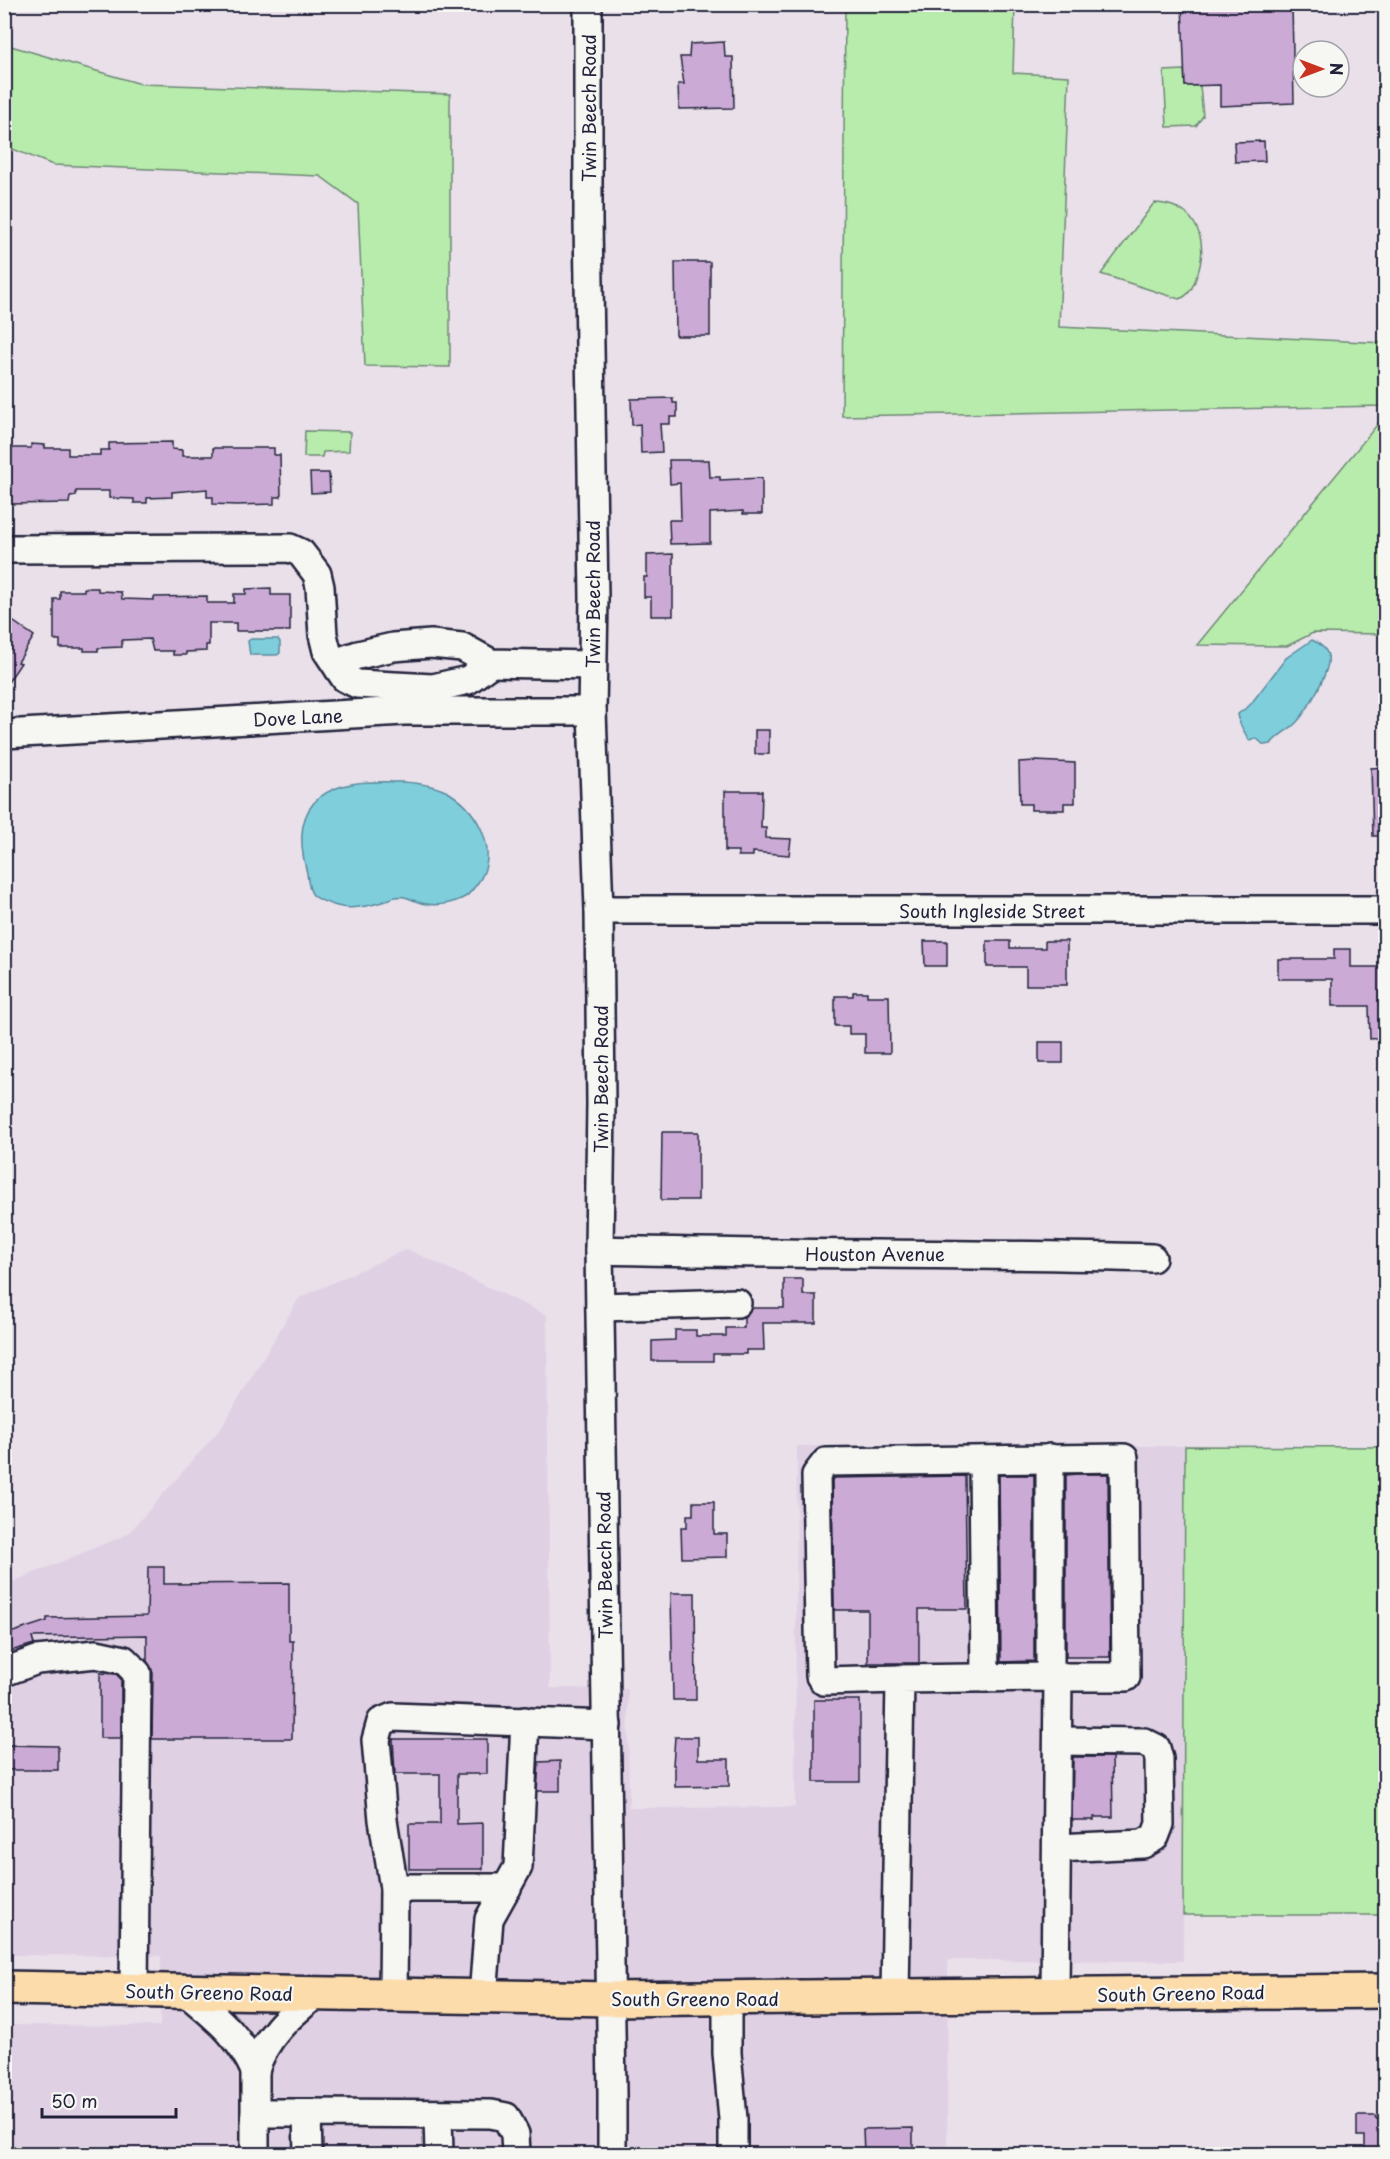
<svg xmlns="http://www.w3.org/2000/svg" width="1390" height="2159" font-family="'Playpen Sans',sans-serif">
	<style>
		.built { fill: #e0d0e4 }
		.green { fill: #b8ecac; stroke: #6d8774; stroke-width: 1.5 }
		.water { fill: #7fcedc; stroke: #5a899c; stroke-width: 1.5 }
		.building { fill: #cbabd6; stroke: #22223b; stroke-width: 1.5 }
		.lines { fill: none; stroke-linecap: round; stroke-linejoin: round }
		.minor-casing { stroke: #22223b; stroke-width: 32 }
		.major-casing { stroke: #22223b; stroke-width: 38 }
		.minor { stroke: #f6f6f2; stroke-width: 27 }
		.major { stroke: #fddcac; stroke-width: 33 }
		.labels { text-anchor: middle; dominant-baseline: central; stroke-width: 4.5; stroke-linejoin: round; paint-order: stroke }
		.street-label { font-size: 18px; fill: #22223b; stroke: #f6f6f2 }
	</style>
	<rect width="100%" height="100%" fill="#e9e0ea"/>
	<filter id="ink" filterUnits="userSpaceOnUse"><feTurbulence type="fractalNoise" baseFrequency=".0167" numOctaves="2"/><feDisplacementMap in="SourceGraphic" scale="12" xChannelSelector="R" yChannelSelector="G"/><feConvolveMatrix kernelMatrix="1 2 1 2 8 2 1 2 1" color-interpolation-filters="sRGB"/></filter>
	<g filter="url(#ink)">
		<path class="built" d="M407,1249L547,1315L550,1688L628,1689L629,1808L795,1807L797,1446H1185L1183,1961L948,1960L947,2154H5V2025L160,2026L161,1956L5,1955V1585L128,1534L222,1427L299,1298Z"/>
		<g class="green">
			<path d="M845,5H1015L1013,73L1069,76L1059,327L1385,343V406L842,416Z"/>
			<path d="M4,44L141,84L450,94V367L365,366L358,204L320,176L53,165L5,146Z"/>
			<path d="M1184,70L1185,86H1200L1203,116L1196,126L1167,127L1164,71Z"/>
			<path d="M1154,203C1196,203 1211,242 1196,278C1193,287 1189,296 1179,299L1101,274Z"/>
			<path d="M1385,415V634L1313,633L1287,646L1197,645Z"/>
			<path d="M305,431L350,432L349,451L323,452L322,457H304Z"/>
			<path d="M1185,1446L1385,1447V1915H1183Z"/>
		</g>
		<g class="water">
			<path d="M251,639H278L280,642V653L277,655H250L248,641Z"/>
			<path d="M1312,640C1319,643 1327,649 1328,656C1331,671 1306,713 1296,723C1288,731 1277,735 1271,744L1264,745L1256,738L1249,740L1240,724L1238,714L1250,705L1286,658Z"/>
			<path d="M403,782C419,783 438,786 451,794C480,813 500,854 477,884C473,889 470,894 465,897C452,904 435,907 421,903C411,900 405,895 395,897C391,898 386,901 382,902C369,906 351,910 337,906C330,904 318,900 313,895C308,889 308,880 307,873C300,848 296,816 320,797C343,779 375,782 403,782Z"/>
		</g>
		<g class="building">
			<path d="M1182,4H1292L1294,103L1220,106V85L1185,86Z"/>
			<path d="M724,42L725,57H733L734,108L679,109L678,84H684L680,57H689L690,44Z"/>
			<path d="M1264,141L1265,161L1235,162L1234,142Z"/>
			<path d="M675,262H710V336H676Z"/>
			<path d="M673,398V403H677V417H670V424H660L662,452L641,453L640,424L632,425L631,399Z"/>
			<path d="M172,442V449L182,450V456H213V448H274V455H280L281,497H274V504L236,505L213,504V497H207V489L172,492V497L147,498V503H134V499L109,498V491H76V496L70,497L69,503L7,504V497H4V455H7V448H31V444L45,445V448H68V455H100V450H109V443Z"/>
			<path d="M669,460H709L710,477H720V480L762,478V514H743V511L710,513V543L670,544L669,520H681L680,483L670,484Z"/>
			<path d="M310,473H329L330,492L311,493Z"/>
			<path d="M673,554V616H651V597H644V577H647V555Z"/>
			<path d="M84,588H98V591L121,592L122,599L154,600V597L207,596V603H234V594H246V589L271,588V595H290V631H236V623H209V645H206V651L186,652V655H173V651H153L150,639L122,640V647L98,648V651H84V648H60V640H54V599H60V591H84Z"/>
			<path d="M4,615L34,636L18,662L21,663L4,688Z"/>
			<rect x="755" y="730" width="14" height="24"/>
			<path d="M1036,761L1075,763V803H1064V810H1031V804H1020L1019,762Z"/>
			<path d="M1386,767V836H1373L1371,768Z"/>
			<path d="M725,791H762L761,828H766V838L791,839L789,855L753,852V856H738V851H725Z"/>
			<path d="M924,941H947V966H925Z"/>
			<path d="M987,941H1010V948H1045V941H1067V985H1026V967H987Z"/>
			<path d="M1334,949H1351V967H1386V1006H1383V1038L1370,1039L1369,1006H1332V979H1278V959H1334Z"/>
			<path d="M853,992H867V996H889L890,1053H865V1034H849V1026H835V996H853Z"/>
			<rect x="1039" y="1042" width="24" height="21"/>
			<path d="M662,1132H698V1200H661Z"/>
			<path d="M784,1279H803V1295H816V1323H763L764,1350H746V1354H713V1361H652V1341L675,1340V1330H696V1336H726V1328H744V1317L751,1308H784Z"/>
			<path d="M1077,1474H1108L1110,1657H1066V1475Z"/>
			<path d="M999,1475H1034V1661L1001,1662Z"/>
			<path d="M965,1476L967,1609H919V1663H868V1610H834L832,1480L834,1478Z"/>
			<path d="M693,1502H714V1534H727V1557L682,1558L681,1527H687V1515H693Z"/>
			<path d="M148,1567H164V1584L289,1583V1641H293L292,1739H152L153,1673L147,1661V1635L32,1637L34,1644L4,1653V1635L47,1621V1618L147,1616Z"/>
			<path d="M671,1593H695L696,1700H673Z"/>
			<path d="M100,1673L116,1674L121,1679V1738H100Z"/>
			<rect x="814" y="1700" width="46" height="82"/>
			<path d="M675,1737H698V1759H729V1786L675,1787V1765H673Z"/>
			<path d="M393,1739H487V1774H457V1824L483,1823V1869H409V1824H440V1774H395Z"/>
			<path d="M4,1745L58,1746V1770H4Z"/>
			<path d="M1073,1757H1112L1113,1817H1094V1820H1072Z"/>
			<path d="M560,1761V1791H537L539,1762Z"/>
			<path d="M1357,2116H1376V2119H1386V2154H1365V2136H1357Z"/>
			<path d="M913,2128V2154H864L863,2129Z"/>
		</g>
		<g class="lines">
			<defs>
				<g id="minor">
					<path d="M588,4V221L594,598L592,711L599,910L601,1103L599,1250L612,2093V2154"/>
					<path d="M4,549L290,548L301,553L317,574L320,587L323,635L327,651L345,678L357,684L433,688L468,680L491,663"/>
					<path d="M339,669L346,659L358,655L393,647L431,644L462,647L491,663L592,665"/>
					<path d="M4,734L404,711H592"/>
					<path d="M599,910H1386"/>
					<path d="M599,1250C783,1255 968,1253 1152,1258"/>
					<path d="M600,1307L737,1303"/>
					<path d="M983,1460L985,1678"/>
					<path d="M4,1672L37,1660L96,1654L124,1660L137,1673L134,1991"/>
					<path d="M1050,1677V1458"/>
					<path d="M900,1679L824,1681L820,1676L816,1475L826,1462L1124,1458L1126,1677H1058"/>
					<path d="M1057,1848L1143,1844L1155,1837L1160,1824L1159,1759L1156,1748L1144,1742L1058,1741"/>
					<path d="M394,1888H507"/>
					<path d="M186,1992C216,2018 238,2033 255,2071C264,2037 290,2015 316,1994"/>
					<path d="M393,1995L394,1888L383,1820L376,1740L381,1722L393,1717L607,1725"/>
					<path d="M895,1996L900,1679L1050,1677H1058L1055,1994"/>
					<path d="M483,1997L489,1919L518,1867L525,1721"/>
					<path d="M727,1998V2053L733,2119V2154"/>
					<path d="M255,2071V2154"/>
					<path d="M255,2113H307"/>
					<path d="M438,2115L439,2154"/>
					<path d="M308,2154L307,2113L491,2114L506,2117L515,2134L516,2154"/>
				</g>
				<path id="major" d="M4,1988L610,1999L1386,1991"/>
			</defs>
			<use href="#minor" class="minor-casing"/>
			<use href="#major" class="major-casing"/>
			<use href="#minor" class="minor"/>
			<use href="#major" class="major"/>
		</g>
	</g>
	<g class="labels">
		<g class="street-label">
			<text transform="translate(588 108) rotate(-90)">Twin Beech Road</text>
			<text transform="translate(592 594) rotate(-90)">Twin Beech Road</text>
			<text transform="translate(298 717) rotate(-3)">Dove Lane</text>
			<text x="992" y="910">South Ingleside Street</text>
			<text transform="translate(600 1079) rotate(-90)">Twin Beech Road</text>
			<text x="875" y="1253">Houston Avenue</text>
			<text transform="translate(604 1565) rotate(-91)">Twin Beech Road</text>
			<text transform="translate(209 1992) rotate(1)">South Greeno Road</text>
			<text transform="translate(1181 1993) rotate(-1)">South Greeno Road</text>
			<text x="695" y="1998">South Greeno Road</text>
		</g>
	</g>
	<rect width="1390" height="2159" fill="none" stroke="#f6f6f2" stroke-width="24"/>
	<rect x="12" y="12" width="1366" height="2135" fill="none" stroke="#22223b" stroke-width="2" filter="url(#ink)"/>
	<g transform="translate(1321 69) rotate(90)"><circle r="28" fill="#f6f6f2" stroke="#a1a1a9" stroke-width="1.5"/>
	<path d="M0-4.5L10 22L0 15L-10 22Z" fill="#c8321e"/>
	<text y="-9" font-size="16" font-weight="bold" text-anchor="middle" fill="#22223b">N</text>
	</g>
	<path d="M42 2108v9h134v-9" fill="none" stroke="#22223b" stroke-width="3"/>
	<text x="51" y="2108" font-size="18" fill="#22223b" stroke="#f6f6f2" stroke-width="4.5" paint-order="stroke">50 m</text>
</svg>
